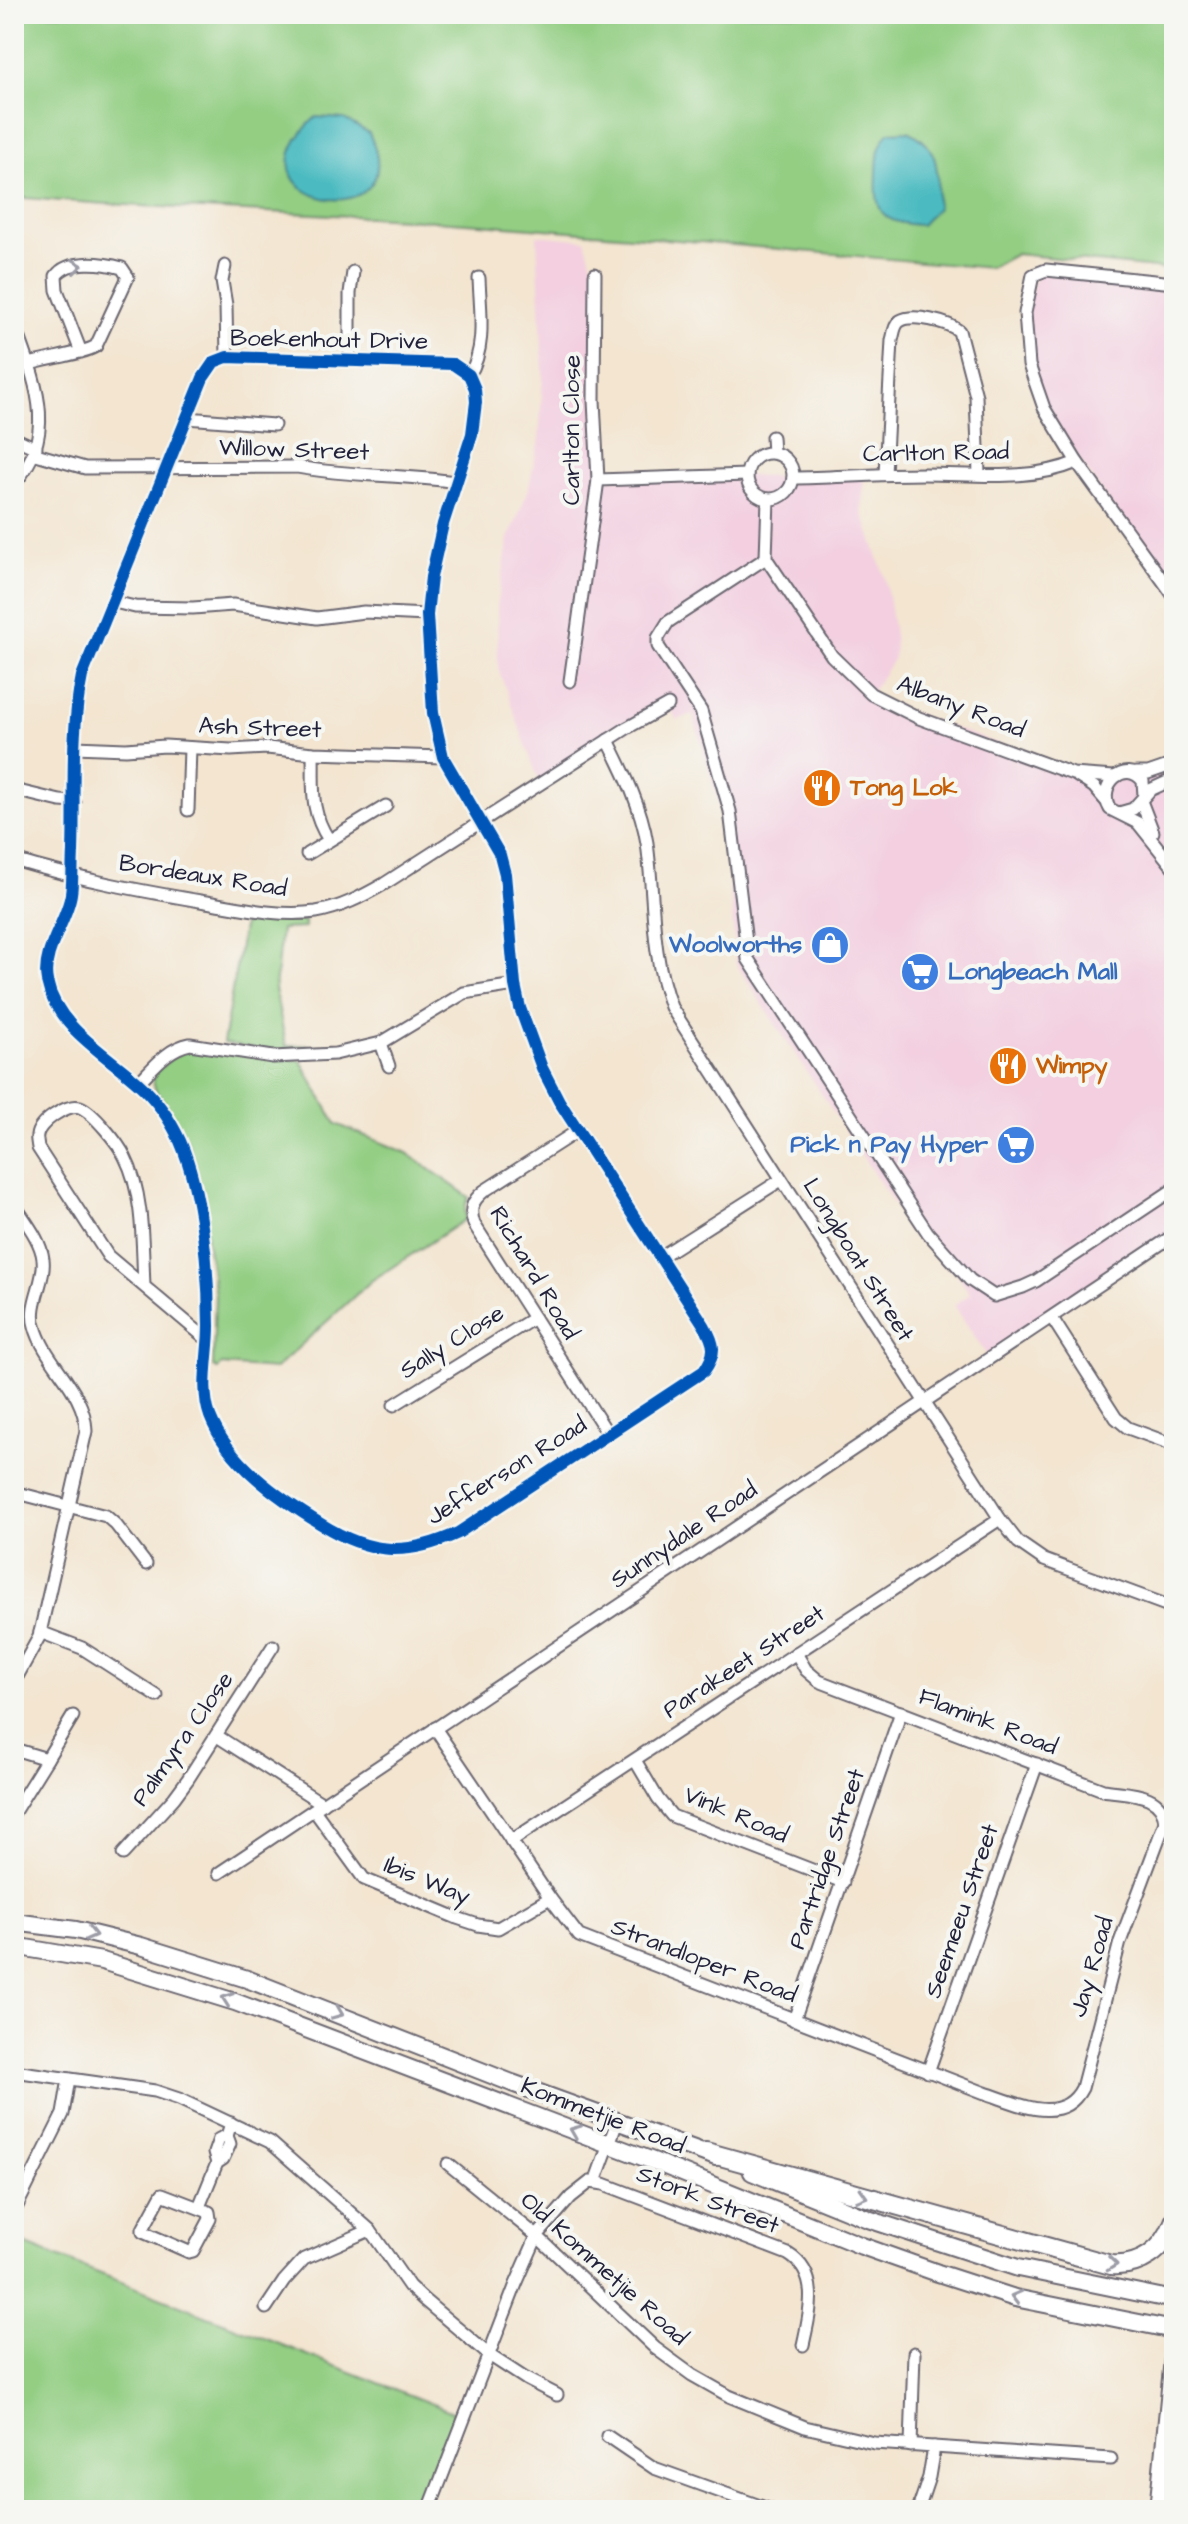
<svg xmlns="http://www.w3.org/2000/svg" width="1188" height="2524" font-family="'Architects Daughter',sans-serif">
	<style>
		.built { fill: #f3cfe0 }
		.green { fill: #93ce83; stroke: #5a785f; stroke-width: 2 }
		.water { fill: #4cbbc1; stroke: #376e7e; stroke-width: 2 }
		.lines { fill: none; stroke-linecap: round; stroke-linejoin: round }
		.street-casing { stroke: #6b666f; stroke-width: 15 }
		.secondary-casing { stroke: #6b666f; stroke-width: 20 }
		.primary-casing { stroke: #6b666f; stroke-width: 22 }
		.street { stroke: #fff; stroke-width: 11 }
		.secondary { stroke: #fff; stroke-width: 16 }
		.primary { stroke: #fff; stroke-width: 18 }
		.cycleway-casing { stroke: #f6f6f2; stroke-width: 17 }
		.cycleway { stroke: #0057b8; stroke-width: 12 }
		.oneway { stroke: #9c9ca7 }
		.labels { text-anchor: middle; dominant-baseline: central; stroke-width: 8; stroke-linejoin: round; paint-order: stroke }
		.street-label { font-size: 24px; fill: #22223b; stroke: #f6f6f2 }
		.food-label { font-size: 24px; font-weight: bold; fill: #c56008; stroke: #f6f6f2; text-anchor: start }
		.shop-label { font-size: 24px; font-weight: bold; fill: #366cbe; stroke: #f6f6f2; text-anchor: end }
	</style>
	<rect width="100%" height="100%" fill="#f6f6f2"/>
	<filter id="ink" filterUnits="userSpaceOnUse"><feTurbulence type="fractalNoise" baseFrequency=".0125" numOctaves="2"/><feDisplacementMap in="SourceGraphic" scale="16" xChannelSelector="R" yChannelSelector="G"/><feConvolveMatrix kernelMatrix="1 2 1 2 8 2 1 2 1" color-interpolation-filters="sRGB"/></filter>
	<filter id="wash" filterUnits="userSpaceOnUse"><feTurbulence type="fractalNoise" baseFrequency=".006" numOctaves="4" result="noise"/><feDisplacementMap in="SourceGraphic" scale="32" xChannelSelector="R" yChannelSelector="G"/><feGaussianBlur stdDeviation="1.8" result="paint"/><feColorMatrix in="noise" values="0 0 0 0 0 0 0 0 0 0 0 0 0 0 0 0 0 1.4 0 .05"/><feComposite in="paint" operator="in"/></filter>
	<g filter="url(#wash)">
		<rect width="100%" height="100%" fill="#f3e5d0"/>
		<g class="built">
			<path d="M537,235L585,240L595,274L598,480L747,475L793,478L864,476L862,511L885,578L895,641L894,658L871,693L889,705L1092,777L1174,764V1235L989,1359L954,1305L970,1294L955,1271L918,1241L736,964L725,827L693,714L677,720L668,706L540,784L498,668L497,605L509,538L528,491L539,440L543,374Z"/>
			<path d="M1037,272L1174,283V596L1044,408L1029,365L1025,313Z"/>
		</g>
		<g class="green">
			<path d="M14,14H1174V270L1016,254L990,268C805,252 621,233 436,221C295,211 154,210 14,197Z"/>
			<path d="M245,916L305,921V928L281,929L275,989L286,1046L309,1045V1050H262L223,1043Z"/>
			<path d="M194,1049L301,1061L336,1124L407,1153L469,1197L465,1207L466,1219L371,1281L275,1369L221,1365L218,1369L213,1367L215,1295L198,1179L186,1138L156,1091L153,1082L156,1072L170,1059L185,1050Z"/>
			<path d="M14,2240L458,2414L423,2510H55L14,2495Z"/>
		</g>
		<g class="water">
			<path d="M316,117L344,119L369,133C419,239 220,207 316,117Z"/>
			<path d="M908,131C943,147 937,175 937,208L921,225C880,223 875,212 877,173C878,153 877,149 889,132Z"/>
		</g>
	</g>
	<g filter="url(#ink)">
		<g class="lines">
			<defs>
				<g id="street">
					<path d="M225,266L222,281L226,305L227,357"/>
					<path d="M1174,283L1046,270L1033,275L1025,313L1029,365L1044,408L1077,462L1174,596"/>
					<path d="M14,322C34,379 60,432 14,484"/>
					<path d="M227,357L453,364L469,375L475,389L476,402L472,434L443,524L431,577L427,615L433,713L443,757L500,855L505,874L515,985L520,1008L542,1068L559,1101L704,1325C715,1344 717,1353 704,1371L458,1533C406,1557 369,1554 321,1524C280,1499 228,1463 210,1416C200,1389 209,1355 209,1326C209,1271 202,1192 180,1141C170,1119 156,1099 138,1083C106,1054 56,1027 47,981C41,951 67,922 71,894C73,881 72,865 73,852C75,794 70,733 82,676L203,378L214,362Z"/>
					<path d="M350,361V293L353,272"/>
					<path d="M30,364C46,359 86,353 96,346L128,277L122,268C104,263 68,258 56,276L57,290L81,352"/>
					<path d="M469,375C487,348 480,309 479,278"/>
					<path d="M187,418L274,425"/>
					<path d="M772,437L773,453"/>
					<path d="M14,438L36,448"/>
					<circle cx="770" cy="476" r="23"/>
					<path d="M36,454L85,468L297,467C350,477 403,474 456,482"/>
					<path d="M885,474L892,340C894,334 894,325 900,321C913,313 948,322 959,331L976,396L979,474"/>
					<path d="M793,478C837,477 880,474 924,474C974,474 1030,482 1077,462"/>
					<path d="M598,480L747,475"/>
					<path d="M768,499L766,558L832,656L871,694L919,718L1073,774L1114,777"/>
					<path d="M766,558L668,622L658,638V646L701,711L730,811L748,959L928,1233L970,1280L994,1296L1023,1287L1036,1281L1174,1189"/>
					<path d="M114,602L135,607L193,608L233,605L317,618L364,612L427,615"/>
					<path d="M570,681L598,480L594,400L595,274"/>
					<path d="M608,740C625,774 641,806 647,843C655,901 650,951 671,1007L1000,1519L1018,1542L1044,1560L1174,1608"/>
					<path d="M75,747L126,749L165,746L231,750L267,748L313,753L443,757"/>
					<path d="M313,753C314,787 309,810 329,840"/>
					<path d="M1136,773H1148L1174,764"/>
					<path d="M1077,776L1094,787L1106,801"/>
					<path d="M14,790L60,801L75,802"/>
					<path d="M1144,796L1143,781C1125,758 1096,786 1110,809L1138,823L1174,868"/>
					<path d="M1141,801L1153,832"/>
					<path d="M188,810L190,748"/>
					<path d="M1119,813L1133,809L1150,790L1174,779"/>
					<path d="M307,854L386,806"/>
					<path d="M14,860C77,879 141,891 206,902C242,908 279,917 316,912C341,908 363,896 384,884L627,728L668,705"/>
					<path d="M381,1043L389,1066"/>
					<path d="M138,1083C153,1068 168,1048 190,1044L273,1057L335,1054L381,1043L464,993L515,985"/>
					<path d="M579,1130L484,1191C472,1201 469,1209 474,1224L608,1434"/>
					<path d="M14,1204C24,1220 41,1240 43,1259C46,1281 28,1304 35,1326C45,1364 85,1389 86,1431L39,1637L14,1682"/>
					<path d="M660,1257L781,1180"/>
					<path d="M144,1286C142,1245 144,1194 125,1157C119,1144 93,1112 80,1107C67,1103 38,1123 37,1136C36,1137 38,1147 38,1148L108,1256L209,1341"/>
					<path d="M1052,1318L1116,1418L1128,1428L1174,1445"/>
					<path d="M394,1405L534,1318"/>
					<path d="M14,1492L106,1516L116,1525L146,1564"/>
					<path d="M40,1632L82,1648L157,1696"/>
					<path d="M435,1728L550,1898L579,1936L985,2093C1017,2103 1062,2127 1082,2088L1120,1942L1165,1822C1163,1791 1126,1794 1103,1790L819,1681L806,1670L796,1653"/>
					<path d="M217,1736L323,1804"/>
					<path d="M14,1749L47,1759L73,1716"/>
					<path d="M635,1760L658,1799L672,1816L843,1882"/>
					<path d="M314,1810L364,1879L457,1918L478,1925L498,1928L550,1898"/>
					<path d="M14,1812L47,1759"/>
					<path d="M511,1841L1000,1519"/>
					<path d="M123,1854L174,1798L188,1779L273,1646"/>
					<path d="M219,1873L1174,1235"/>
					<path d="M794,2020L901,1712"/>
					<path d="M14,2071L155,2091L179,2099L270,2142L370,2230L409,2286L424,2300L489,2355L526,2379L557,2395"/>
					<path d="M928,2072L1037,1764"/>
					<path d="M217,2163L214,2153L219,2139L227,2136"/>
					<path d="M448,2164L537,2236L655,2348L692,2375L729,2396L805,2427L874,2443L1111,2459"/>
					<path d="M595,2182L617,2122"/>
					<path d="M162,2194L209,2212L210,2219L193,2251L189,2252L143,2232V2229Z"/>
					<path d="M199,2207L217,2163L223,2159L230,2144L227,2136L231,2123"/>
					<path d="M14,2212L63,2114L69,2079"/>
					<path d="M266,2308L284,2281L304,2259L370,2230"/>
					<path d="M607,2436L654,2468L771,2510"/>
					<path d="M911,2446L914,2353"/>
					<path d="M429,2510L516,2284L537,2236L571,2197L590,2182L604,2184L788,2254C821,2274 810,2313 803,2345"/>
					<path d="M918,2510L929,2477L934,2447"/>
				</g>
				<g id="secondary">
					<path d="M14,1922L76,1930L141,1946L247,1979L512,2083L716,2157"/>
					<path d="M14,1946L102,1961L235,2002L653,2161L862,2246L938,2273L1015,2298L1174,2330"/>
					<path d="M752,2172L868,2219L1018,2268L1174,2300"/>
				</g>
				<g id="primary">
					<path d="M706,2152L1111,2265C1140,2267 1164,2251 1174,2222"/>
					<path d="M1159,2510L1174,2358"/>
				</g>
			</defs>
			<use href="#street" class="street-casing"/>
			<use href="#secondary" class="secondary-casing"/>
			<use href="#primary" class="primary-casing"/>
			<use href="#street" class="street"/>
			<use href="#secondary" class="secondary"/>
			<use href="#primary" class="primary"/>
			<defs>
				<path id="cycleway" d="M227,357L453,364L469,375L475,389L476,402L472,434L443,524L431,577L427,615L433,713L443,757L500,855L505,874L515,985L520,1008L542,1068L559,1101L704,1325C715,1344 717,1353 704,1371L458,1533C406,1557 369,1554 321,1524C280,1499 228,1463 210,1416C200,1389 209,1355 209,1326C209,1271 202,1192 180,1141C170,1119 156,1099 138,1083C106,1054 56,1027 47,981C41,951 67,922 71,894C73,881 72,865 73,852C75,794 70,733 82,676L203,378L214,362Z"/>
			</defs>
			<use href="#cycleway" class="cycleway-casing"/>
			<use href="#cycleway" class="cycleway"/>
		</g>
		<defs><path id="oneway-chevron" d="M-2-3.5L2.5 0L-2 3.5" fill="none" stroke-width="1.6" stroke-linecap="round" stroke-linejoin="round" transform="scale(2)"/></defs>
		<g class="oneway">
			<use href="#oneway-chevron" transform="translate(77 266) rotate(-6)"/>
			<use href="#oneway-chevron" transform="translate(91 1934) rotate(14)"/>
			<use href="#oneway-chevron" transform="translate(227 1999) rotate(-160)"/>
			<use href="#oneway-chevron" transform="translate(338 2013) rotate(22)"/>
			<use href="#oneway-chevron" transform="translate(575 2131) rotate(-158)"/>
			<use href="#oneway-chevron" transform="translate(862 2196) rotate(16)"/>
			<use href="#oneway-chevron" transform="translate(1112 2264) rotate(6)"/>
			<use href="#oneway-chevron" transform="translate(1016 2297) rotate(-165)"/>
		</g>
	</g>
	<defs>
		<symbol id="restaurant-disc" viewBox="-11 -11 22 22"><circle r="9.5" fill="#e8710a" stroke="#f6f6f2"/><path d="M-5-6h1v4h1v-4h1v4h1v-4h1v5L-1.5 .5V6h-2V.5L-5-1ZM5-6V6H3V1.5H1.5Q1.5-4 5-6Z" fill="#fff"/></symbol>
		<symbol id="shop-disc" viewBox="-11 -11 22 22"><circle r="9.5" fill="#3f7fe0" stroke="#f6f6f2"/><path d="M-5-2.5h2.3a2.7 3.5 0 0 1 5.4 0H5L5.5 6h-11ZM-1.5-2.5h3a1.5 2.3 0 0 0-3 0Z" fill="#fff"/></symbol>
		<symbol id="supermarket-disc" viewBox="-11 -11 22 22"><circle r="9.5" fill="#3f7fe0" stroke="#f6f6f2"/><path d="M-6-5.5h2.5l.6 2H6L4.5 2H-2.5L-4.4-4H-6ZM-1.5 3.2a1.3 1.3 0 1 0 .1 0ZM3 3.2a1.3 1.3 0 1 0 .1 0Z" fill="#fff"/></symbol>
	</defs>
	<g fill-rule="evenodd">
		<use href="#restaurant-disc" x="800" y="766" width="44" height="44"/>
		<use href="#shop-disc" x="808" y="923" width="44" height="44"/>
		<use href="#supermarket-disc" x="898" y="950" width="44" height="44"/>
		<use href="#restaurant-disc" x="986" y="1044" width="44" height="44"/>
		<use href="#supermarket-disc" x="994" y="1123" width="44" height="44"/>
	</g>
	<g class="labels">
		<g class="street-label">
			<text transform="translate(329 340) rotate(1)">Boekenhout Drive</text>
			<text transform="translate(572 430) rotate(-90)">Carlton Close</text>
			<text transform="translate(294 450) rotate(2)">Willow Street</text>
			<text transform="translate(936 453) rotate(-1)">Carlton Road</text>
			<text transform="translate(961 707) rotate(21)">Albany Road</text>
			<text transform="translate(260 728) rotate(2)">Ash Street</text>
			<text transform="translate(203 876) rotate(9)">Bordeaux Road</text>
			<text transform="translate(858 1260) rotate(58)">Longboat Street</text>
			<text transform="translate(534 1273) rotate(59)">Richard Road</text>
			<text transform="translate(452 1342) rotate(-32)">Sally Close</text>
			<text transform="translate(507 1471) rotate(-32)">Jefferson Road</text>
			<text transform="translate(684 1535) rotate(-34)">Sunnydale Road</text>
			<text transform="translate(744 1662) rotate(-33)">Parakeet Street</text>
			<text transform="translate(988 1722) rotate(21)">Flamink Road</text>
			<text transform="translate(183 1739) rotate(-55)">Palmyra Close</text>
			<text transform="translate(736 1815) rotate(23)">Vink Road</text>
			<text transform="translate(827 1859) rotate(-71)">Partridge Street</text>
			<text transform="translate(427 1881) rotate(22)">Ibis Way</text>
			<text transform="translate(962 1911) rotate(-71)">Seemeeu Street</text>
			<text transform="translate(704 1961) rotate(21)">Strandloper Road</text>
			<text transform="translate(1092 1967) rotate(-74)">Jay Road</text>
			<text transform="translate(603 2116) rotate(21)">Kommetjie Road</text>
			<text transform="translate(708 2200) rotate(21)">Stork Street</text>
			<text transform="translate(604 2269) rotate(42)">Old Kommetjie Road</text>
		</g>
		<g class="food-label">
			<text x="850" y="788">Tong Lok</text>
			<text x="1036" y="1066">Wimpy</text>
		</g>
		<g class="shop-label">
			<text x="802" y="945">Woolworths</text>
			<text x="948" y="972" text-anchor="start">Longbeach Mall</text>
			<text x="988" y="1145">Pick n Pay Hyper</text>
		</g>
	</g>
	<rect width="1188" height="2524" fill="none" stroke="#f6f6f2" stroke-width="48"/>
</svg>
